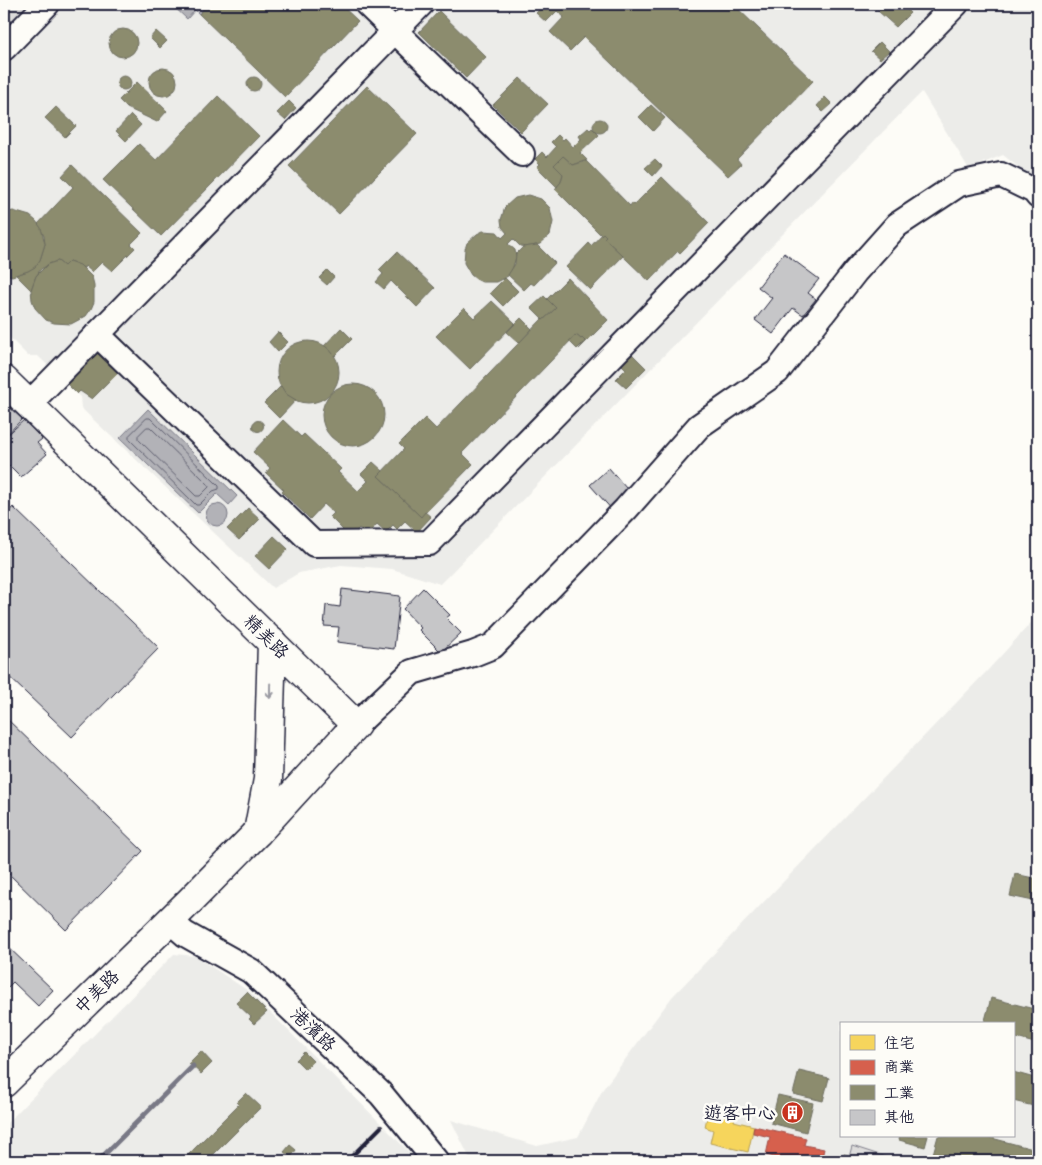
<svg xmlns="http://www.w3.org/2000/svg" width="1042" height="1165" font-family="Pangolin,'LXGW WenKai TC',sans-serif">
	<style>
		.built { fill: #ecece9; fill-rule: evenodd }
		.green { fill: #dddcdb; stroke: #807f8b }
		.water { fill: #b2b2b7; stroke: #787885 }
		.homes { fill: #f6d55c; stroke: #b69f52 }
		.shops { fill: #d6604d; stroke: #a04d48 }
		.industry { fill: #8c8c6e; stroke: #6c6c5f }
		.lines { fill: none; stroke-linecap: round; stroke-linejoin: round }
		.shore { stroke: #5c5c6d; stroke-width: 1 }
		.stream { stroke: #787885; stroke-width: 5 }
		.building { fill: #c6c6c8; stroke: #22223b }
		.minor-casing { stroke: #22223b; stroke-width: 28 }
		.major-casing { stroke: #22223b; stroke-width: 31 }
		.minor { stroke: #fdfcf7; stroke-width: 24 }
		.major { stroke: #fdfcf7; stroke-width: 28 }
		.rail { stroke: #22223b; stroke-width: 4 }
		.oneway { stroke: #9a9aa2 }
		.labels { text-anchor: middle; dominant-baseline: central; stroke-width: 5; stroke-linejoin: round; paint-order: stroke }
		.street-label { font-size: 18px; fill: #22223b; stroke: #fdfcf7 }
		.poi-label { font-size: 18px; fill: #22223b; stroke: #fdfcf7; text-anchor: end }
	</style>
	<rect width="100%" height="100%" fill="#fdfcf7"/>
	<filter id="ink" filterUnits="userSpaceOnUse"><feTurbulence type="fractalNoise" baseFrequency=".02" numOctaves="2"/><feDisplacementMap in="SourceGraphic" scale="10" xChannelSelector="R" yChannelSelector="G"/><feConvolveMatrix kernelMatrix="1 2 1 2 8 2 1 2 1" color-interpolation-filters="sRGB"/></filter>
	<g filter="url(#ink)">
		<g class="built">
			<path d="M4,4H1038V183L1003,155L969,169L922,92L440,584L392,569L341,565L299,573L273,588L81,408L80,397L38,356H28L4,332Z"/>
			<path d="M1038,615V1161H471L451,1120L537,1146L578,1137L603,1089L672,997L988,670ZM841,1024H1013V1136H841Z"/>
			<path d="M174,954L195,956L250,992L411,1154L415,1161H4V1126Z"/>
		</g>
		<g class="green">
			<path d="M4,4H29L4,29Z"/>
			<path d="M852,1146L898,1161H848Z"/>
		</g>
		<g class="water">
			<path d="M171,4H208L199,14L195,10L187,19Z"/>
			<path d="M148,409L237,496L229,505L217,494L198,513L120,438Z"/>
			<circle cx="217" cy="515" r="11"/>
		</g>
		<path class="homes" d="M718,1110L736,1114L734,1121L754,1126L748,1152L710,1143L713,1130L705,1127L707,1117L716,1120Z"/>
		<path class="shops" d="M754,1126L806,1138L804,1145L824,1149L821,1161H791L766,1155L770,1137L753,1133Z"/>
		<g class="industry">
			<path d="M208,4H340L358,21L285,97L199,14Z"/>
			<path d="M538,4H733L813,81L737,159L741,164L728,176L584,37L570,51L550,32L564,17L557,11L546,22L536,13L542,7Z"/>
			<path d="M885,4H901L910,13L896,27L878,11Z"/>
			<path d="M439,11L486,57L466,78L419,32Z"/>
			<circle cx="123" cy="43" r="14"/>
			<path d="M156,31L167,41L160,48L150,38Z"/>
			<path d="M880,42L889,51L880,59L871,51Z"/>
			<circle cx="163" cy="82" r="14"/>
			<circle cx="124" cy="83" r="7"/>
			<circle cx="254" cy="84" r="7"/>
			<path d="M520,78L548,104L521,132L493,105Z"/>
			<path d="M137,82L167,111L157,122L127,108L119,100Z"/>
			<path d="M367,86L417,134L339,214L289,166Z"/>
			<path d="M218,96L259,136L161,236L103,180L139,144L156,160Z"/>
			<path d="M825,97L832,104L823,112L817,106Z"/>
			<path d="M289,101L296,108L285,120L277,113Z"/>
			<path d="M651,105L665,118L653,131L639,117Z"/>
			<path d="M56,107L76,126L65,137L45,118Z"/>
			<path d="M131,115L141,125L126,141L116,131Z"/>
			<circle cx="600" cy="126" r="7"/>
			<path d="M588,128L590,130L592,128L599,135L580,153L587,160L573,165L563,156L554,165L563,174L561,182L557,187L537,167L540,164L535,159L542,152L547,157L556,147L551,142L558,135L563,140L565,138L573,147L581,139L579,136Z"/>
			<path d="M563,156L573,165L586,161L630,206L632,203L634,205L662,177L709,223L680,253L678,251L649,281L604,238L606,236L603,233L601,235L555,189L561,182L563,174L554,165Z"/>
			<path d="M655,159L662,166L653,176L645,168Z"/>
			<path d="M72,165L142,233L131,244L135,248L112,271L102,262L92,272L85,266L84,268L72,262L69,261L64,266L58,261H56L41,269L36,276L31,290L16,275L28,271L40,260L45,244L44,236L38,224L73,187L62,176Z"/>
			<path d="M528,195L541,199L550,208L553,222L550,235L540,244L527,247L520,246L513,239L508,244L515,250L516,257L512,270L508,276L496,282H482L476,279L471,275L464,263L465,249L467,243L477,234L483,231L497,232L502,238L507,233L502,227L501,220L505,207L515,198Z"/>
			<path d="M13,211L30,216L36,221L41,228L45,244L40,260L35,267L28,271L12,276L4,274V213Z"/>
			<path d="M603,233L606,236L604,238L623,256L590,290L566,267L589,243L591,246Z"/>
			<path d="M537,245L555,263L534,285L531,283L524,290L508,275L515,264L516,254L523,247Z"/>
			<path d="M397,252L435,288L417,307L391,281L384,289L376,282L383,274L379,270Z"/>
			<path d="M58,261L64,266L69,261L80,265L92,277L94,285V302L91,309L86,316L71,324L54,323L46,320L35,308L32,300L31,290L36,276L48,264Z"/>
			<path d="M327,270L334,277L327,285L319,278Z"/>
			<path d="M505,278L518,291L503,306L490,293Z"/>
			<path d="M568,278L608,320L579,349L585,341L582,338L581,339L576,335L462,453L473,464L421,517L378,476L404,449L399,444L425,418L436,429L542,319L543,320L556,308L547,299Z"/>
			<path d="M544,296L556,308L543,320L531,308Z"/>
			<path d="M492,301L515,323L470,369L436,336L464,308L474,318Z"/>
			<path d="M521,318L532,329L519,343L507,332Z"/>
			<path d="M341,328L352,339L335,356L324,346Z"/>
			<path d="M278,332L288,342L278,352L269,342Z"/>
			<path d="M576,335L581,339L582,338L585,341L577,349L569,341Z"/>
			<circle cx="308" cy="372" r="31"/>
			<path d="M99,347L121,370L92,399L80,391L77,394L67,384L70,380L69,379Z"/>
			<path d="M631,353L646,368L626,388L616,379L626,369L621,364Z"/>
			<circle cx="353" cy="415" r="31"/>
			<path d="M281,386L286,394L296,400L279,418L264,403Z"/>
			<path d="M283,420L301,437L304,434L341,469L338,472L358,491L368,481L361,474L373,462L383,471L378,476L421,517L425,512L431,517L417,532L405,521L397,529L393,525L386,532L377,524L367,535L359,528L350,537L330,517L334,513L324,504L310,519L282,492L284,490L266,473L270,468L253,452Z"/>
			<circle cx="258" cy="426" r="5.5"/>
			<path d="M248,508L260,519L239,540L227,529Z"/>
			<path d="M274,536L288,549L269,569L255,556Z"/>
			<path d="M1015,874L1038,879V902L1010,896Z"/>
			<path d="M1038,975V1005L1031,1003Z"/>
			<path d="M247,992L267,1012L254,1024L249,1019L251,1017L236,1003Z"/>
			<path d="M991,998L1038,1010V1044L1013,1037V1024H984Z"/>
			<path d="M201,1051L212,1063L201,1074L189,1063Z"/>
			<path d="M304,1052L313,1061L305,1069L296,1060Z"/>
			<path d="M799,1071L829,1078L823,1101L793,1094Z"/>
			<path d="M1013,1072L1038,1079V1107L1013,1101Z"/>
			<path d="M246,1093L261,1107L207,1161H182L239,1104L237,1102Z"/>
			<path d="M778,1095L813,1103L806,1132L771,1123Z"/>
			<path d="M900,1136H928L925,1147L899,1140Z"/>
			<path d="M938,1136H984L1033,1149L1030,1161H959L933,1154Z"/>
			<path d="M290,1145L296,1150L291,1157L284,1152Z"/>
			<path d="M844,1154L868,1161H842Z"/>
		</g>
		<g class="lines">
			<g class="shore">
				<path d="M147,418H150L219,486V489L213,491L199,505H196L129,439V436Z"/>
				<path d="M147,427H150L208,484L209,487L200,496H196L138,439V436Z"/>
			</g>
			<path class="stream" d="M98,1161L193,1066"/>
		</g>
		<g class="building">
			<path d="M784,253L819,279L808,293L816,299L803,315L793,308L773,334L755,320L772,298L758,287Z"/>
			<path d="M4,402L22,419L4,438Z"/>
			<path d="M24,420L42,439L37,443L47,454L21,477L10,466L4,471V438Z"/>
			<path d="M609,468L632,495L614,512L590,485Z"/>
			<path d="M13,507L159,648L72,737L4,672V517Z"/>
			<path d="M423,588L450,615L446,618L461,633L441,652L419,630L421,628L403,609Z"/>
			<path d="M342,589L400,596L394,649L337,642L339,627L324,626L326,605L340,607Z"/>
			<path d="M4,716L143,851L66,930L4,869Z"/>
			<path d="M4,943L53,990L38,1006L13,982L4,991Z"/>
		</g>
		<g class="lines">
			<defs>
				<g id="minor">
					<path d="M367,4L522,154"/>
					<path d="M4,48L47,4"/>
					<path d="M97,334L314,544L429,543L956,4"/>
					<path d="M28,405L421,4"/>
					<path d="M356,725L412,672L473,654L493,646L626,509L699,426L777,372L855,272L897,225L959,184L1001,175L1034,191L1038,196"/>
					<path d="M170,921L185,934L251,971L381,1094L436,1161"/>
				</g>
				<g id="major">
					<path d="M4,380L356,725L258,832L190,901L4,1083"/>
					<path d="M258,832L268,779L272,642"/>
				</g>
			</defs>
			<use href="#minor" class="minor-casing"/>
			<use href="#major" class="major-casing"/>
			<use href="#minor" class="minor"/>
			<use href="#major" class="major"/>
			<path class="rail" d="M347,1161L381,1127"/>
		</g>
		<defs><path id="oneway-shaft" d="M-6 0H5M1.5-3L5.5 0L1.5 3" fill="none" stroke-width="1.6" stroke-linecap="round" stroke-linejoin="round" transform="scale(1.25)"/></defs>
		<use class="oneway" href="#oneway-shaft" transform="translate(270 691) rotate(91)"/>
	</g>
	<defs>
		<symbol id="building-disc" viewBox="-11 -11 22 22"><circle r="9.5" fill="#c8321e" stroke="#fdfcf7"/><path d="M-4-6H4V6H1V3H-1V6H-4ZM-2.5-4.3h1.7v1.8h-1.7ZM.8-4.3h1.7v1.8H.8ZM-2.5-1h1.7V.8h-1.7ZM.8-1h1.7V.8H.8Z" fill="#fff"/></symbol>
	</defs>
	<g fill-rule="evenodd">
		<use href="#building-disc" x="780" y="1100" width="25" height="25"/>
	</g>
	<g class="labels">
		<g class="street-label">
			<text transform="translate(266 637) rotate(44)">精美路</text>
			<text transform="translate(97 992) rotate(-44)">中美路</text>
			<text transform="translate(313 1030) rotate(43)">港濱路</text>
		</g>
		<g class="poi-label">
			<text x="776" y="1113">遊客中心</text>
		</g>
	</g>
	<rect width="1042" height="1165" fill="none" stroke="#fdfcf7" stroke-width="20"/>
	<rect x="10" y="10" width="1022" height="1145" fill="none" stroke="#22223b" stroke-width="2" filter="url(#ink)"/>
	<rect x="840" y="1022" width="175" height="115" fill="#fdfcf7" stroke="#a5a5ac"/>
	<rect x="850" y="1035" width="25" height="15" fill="#f6d55c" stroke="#a5a5ac"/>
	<text x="884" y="1048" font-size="15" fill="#22223b">住宅</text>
	<rect x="850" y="1060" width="25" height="15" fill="#d6604d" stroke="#a5a5ac"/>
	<text x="884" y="1072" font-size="15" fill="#22223b">商業</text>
	<rect x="850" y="1085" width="25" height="15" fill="#8c8c6e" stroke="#a5a5ac"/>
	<text x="884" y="1098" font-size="15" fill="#22223b">工業</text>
	<rect x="850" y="1110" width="25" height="15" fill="#c6c6c8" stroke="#a5a5ac"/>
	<text x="884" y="1122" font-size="15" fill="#22223b">其他</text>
</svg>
